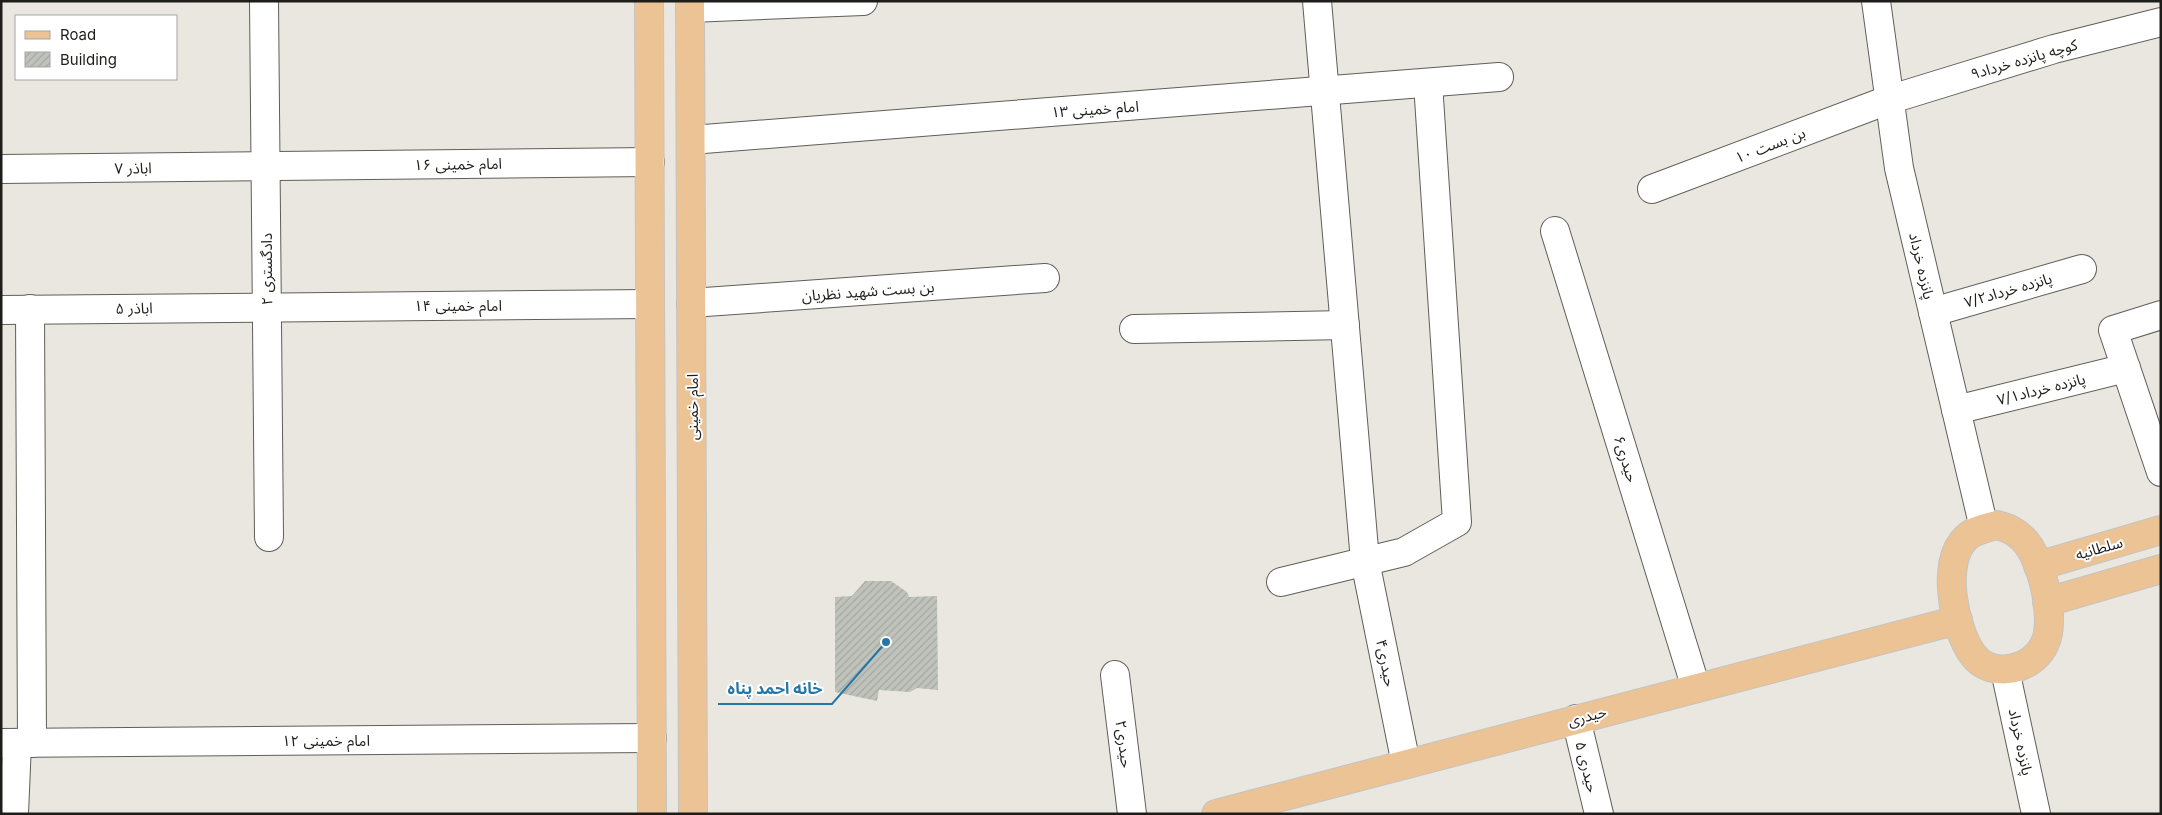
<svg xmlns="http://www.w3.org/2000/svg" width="2162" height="815" font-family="Inter,'Noto Sans Arabic',sans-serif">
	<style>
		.building { fill: url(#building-hatch) }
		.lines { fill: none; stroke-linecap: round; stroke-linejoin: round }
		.minor-casing { stroke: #605e58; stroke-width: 30 }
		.major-casing { stroke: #c4c4c3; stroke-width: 30 }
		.minor { stroke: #fff; stroke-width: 28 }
		.major { stroke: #ecc394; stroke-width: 28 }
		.labels { text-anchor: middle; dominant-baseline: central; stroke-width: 4; stroke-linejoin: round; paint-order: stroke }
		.street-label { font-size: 15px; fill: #1e1d1a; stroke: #fff }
		.leader { fill: none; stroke: #2476a7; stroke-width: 2 }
		.callout-dot { fill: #2476a7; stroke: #fff; stroke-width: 2 }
		.callout-label { font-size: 16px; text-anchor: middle; font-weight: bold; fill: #2476a7; stroke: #fff; stroke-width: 4; stroke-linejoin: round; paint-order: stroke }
	</style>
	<defs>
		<pattern id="building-hatch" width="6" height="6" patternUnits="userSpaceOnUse" patternTransform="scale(1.25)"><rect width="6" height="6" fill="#c0c3bc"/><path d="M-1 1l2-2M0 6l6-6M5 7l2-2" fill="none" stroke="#a5a7a1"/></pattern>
	</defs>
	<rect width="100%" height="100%" fill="#e9e7e0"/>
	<path class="building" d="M865,581H891L907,592L909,597L937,596L938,690L917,688L910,692L879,690L877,701L835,692V597L852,596Z"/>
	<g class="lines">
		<defs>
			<g id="minor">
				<path d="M264,1L269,537"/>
				<path d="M1317,1L1365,561L1406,764"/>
				<path d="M1876,1L1899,168L1984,528"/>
				<path d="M690,8L863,1"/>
				<path d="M691,140L1499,77"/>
				<path d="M1,169L650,162"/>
				<path d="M1652,189L1888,100L2054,49L2161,22"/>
				<path d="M1555,231L1696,688"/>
				<path d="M691,303L1045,278"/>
				<path d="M30,309L32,743"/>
				<path d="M1,310L650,304"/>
				<path d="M1933,312L2082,269"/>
				<path d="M2161,315L2113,330L2161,472"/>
				<path d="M1134,329L1345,325"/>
				<path d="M1956,410L2126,368"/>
				<path d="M1281,582L1404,552L1457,522L1428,83"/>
				<path d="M2005,670L2036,814"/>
				<path d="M1115,675L1132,814"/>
				<path d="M1576,719L1599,814"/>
				<path d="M1,743L652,738"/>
				<path d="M14,814L17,743"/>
			</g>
			<g id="major">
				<path d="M649,1L652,814"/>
				<path d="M690,1L693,814"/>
				<path d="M1997,525C2008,528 2015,531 2023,539C2042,557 2056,619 2045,643C2034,670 1992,680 1973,655C1954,629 1940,562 1966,538C1974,530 1986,528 1997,525Z"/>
				<path d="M2038,566L2161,530"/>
				<path d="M2047,602L2161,569"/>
				<path d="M1216,814L1958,620"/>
			</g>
		</defs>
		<use href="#minor" class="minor-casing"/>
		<use href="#major" class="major-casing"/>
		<use href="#minor" class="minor"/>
		<use href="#major" class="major"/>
	</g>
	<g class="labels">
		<g class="street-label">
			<text transform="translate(2024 59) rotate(-16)">کوچه پانزده خرداد۹</text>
			<text transform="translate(1095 109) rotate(-4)">امام خمینی ۱۳</text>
			<text transform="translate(1770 145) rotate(-21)">بن بست ۱۰</text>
			<text transform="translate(458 164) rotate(-1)">امام خمینی ۱۶</text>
			<text transform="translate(133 168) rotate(-1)">اباذر ۷</text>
			<text transform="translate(1922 266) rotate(77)">پانزده خرداد</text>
			<text transform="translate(266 269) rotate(-90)">دادگستری ۲</text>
			<text transform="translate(2008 290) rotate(-16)">پانزده خرداد۷/۲</text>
			<text transform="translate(868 291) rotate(-4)">بن بست شهید نظریان</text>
			<text x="458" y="305">امام خمینی ۱۴</text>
			<text transform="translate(134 308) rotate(-1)">اباذر ۵</text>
			<text transform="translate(2041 389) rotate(-14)">پانزده خرداد۷/۱</text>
			<text transform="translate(692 407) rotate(-90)">امام خمینی</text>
			<text transform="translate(1626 459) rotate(73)">حیدری۶</text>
			<text transform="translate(2099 548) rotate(-16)">سلطانیه</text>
			<text transform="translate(1386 663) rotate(79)">حیدری۴</text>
			<text transform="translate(1587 716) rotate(-15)">حیدری</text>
			<text x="326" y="740">امام خمینی ۱۲</text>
			<text transform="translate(2021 742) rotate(78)">پانزده خرداد</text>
			<text transform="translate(1124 744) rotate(83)">حیدری۲</text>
			<text transform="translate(1587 767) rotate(76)">حیدری ۵</text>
		</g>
	</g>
	<path class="leader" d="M886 642L832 704H718"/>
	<circle class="callout-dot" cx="886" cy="642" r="5"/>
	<g class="callout-label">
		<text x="775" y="694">خانه احمد پناه</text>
	</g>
	<rect width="2162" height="815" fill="none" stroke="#1e1d1a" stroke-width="5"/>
	<rect x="15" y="15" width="162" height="65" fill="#ffffff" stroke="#a5a5a3"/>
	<rect x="25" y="31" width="25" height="8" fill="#ecc394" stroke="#a5a5a3"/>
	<text x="60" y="40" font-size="15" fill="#1e1d1a">Road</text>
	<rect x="25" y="52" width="25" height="15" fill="url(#building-hatch)" stroke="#a5a5a3"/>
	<text x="60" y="65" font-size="15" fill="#1e1d1a">Building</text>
</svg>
